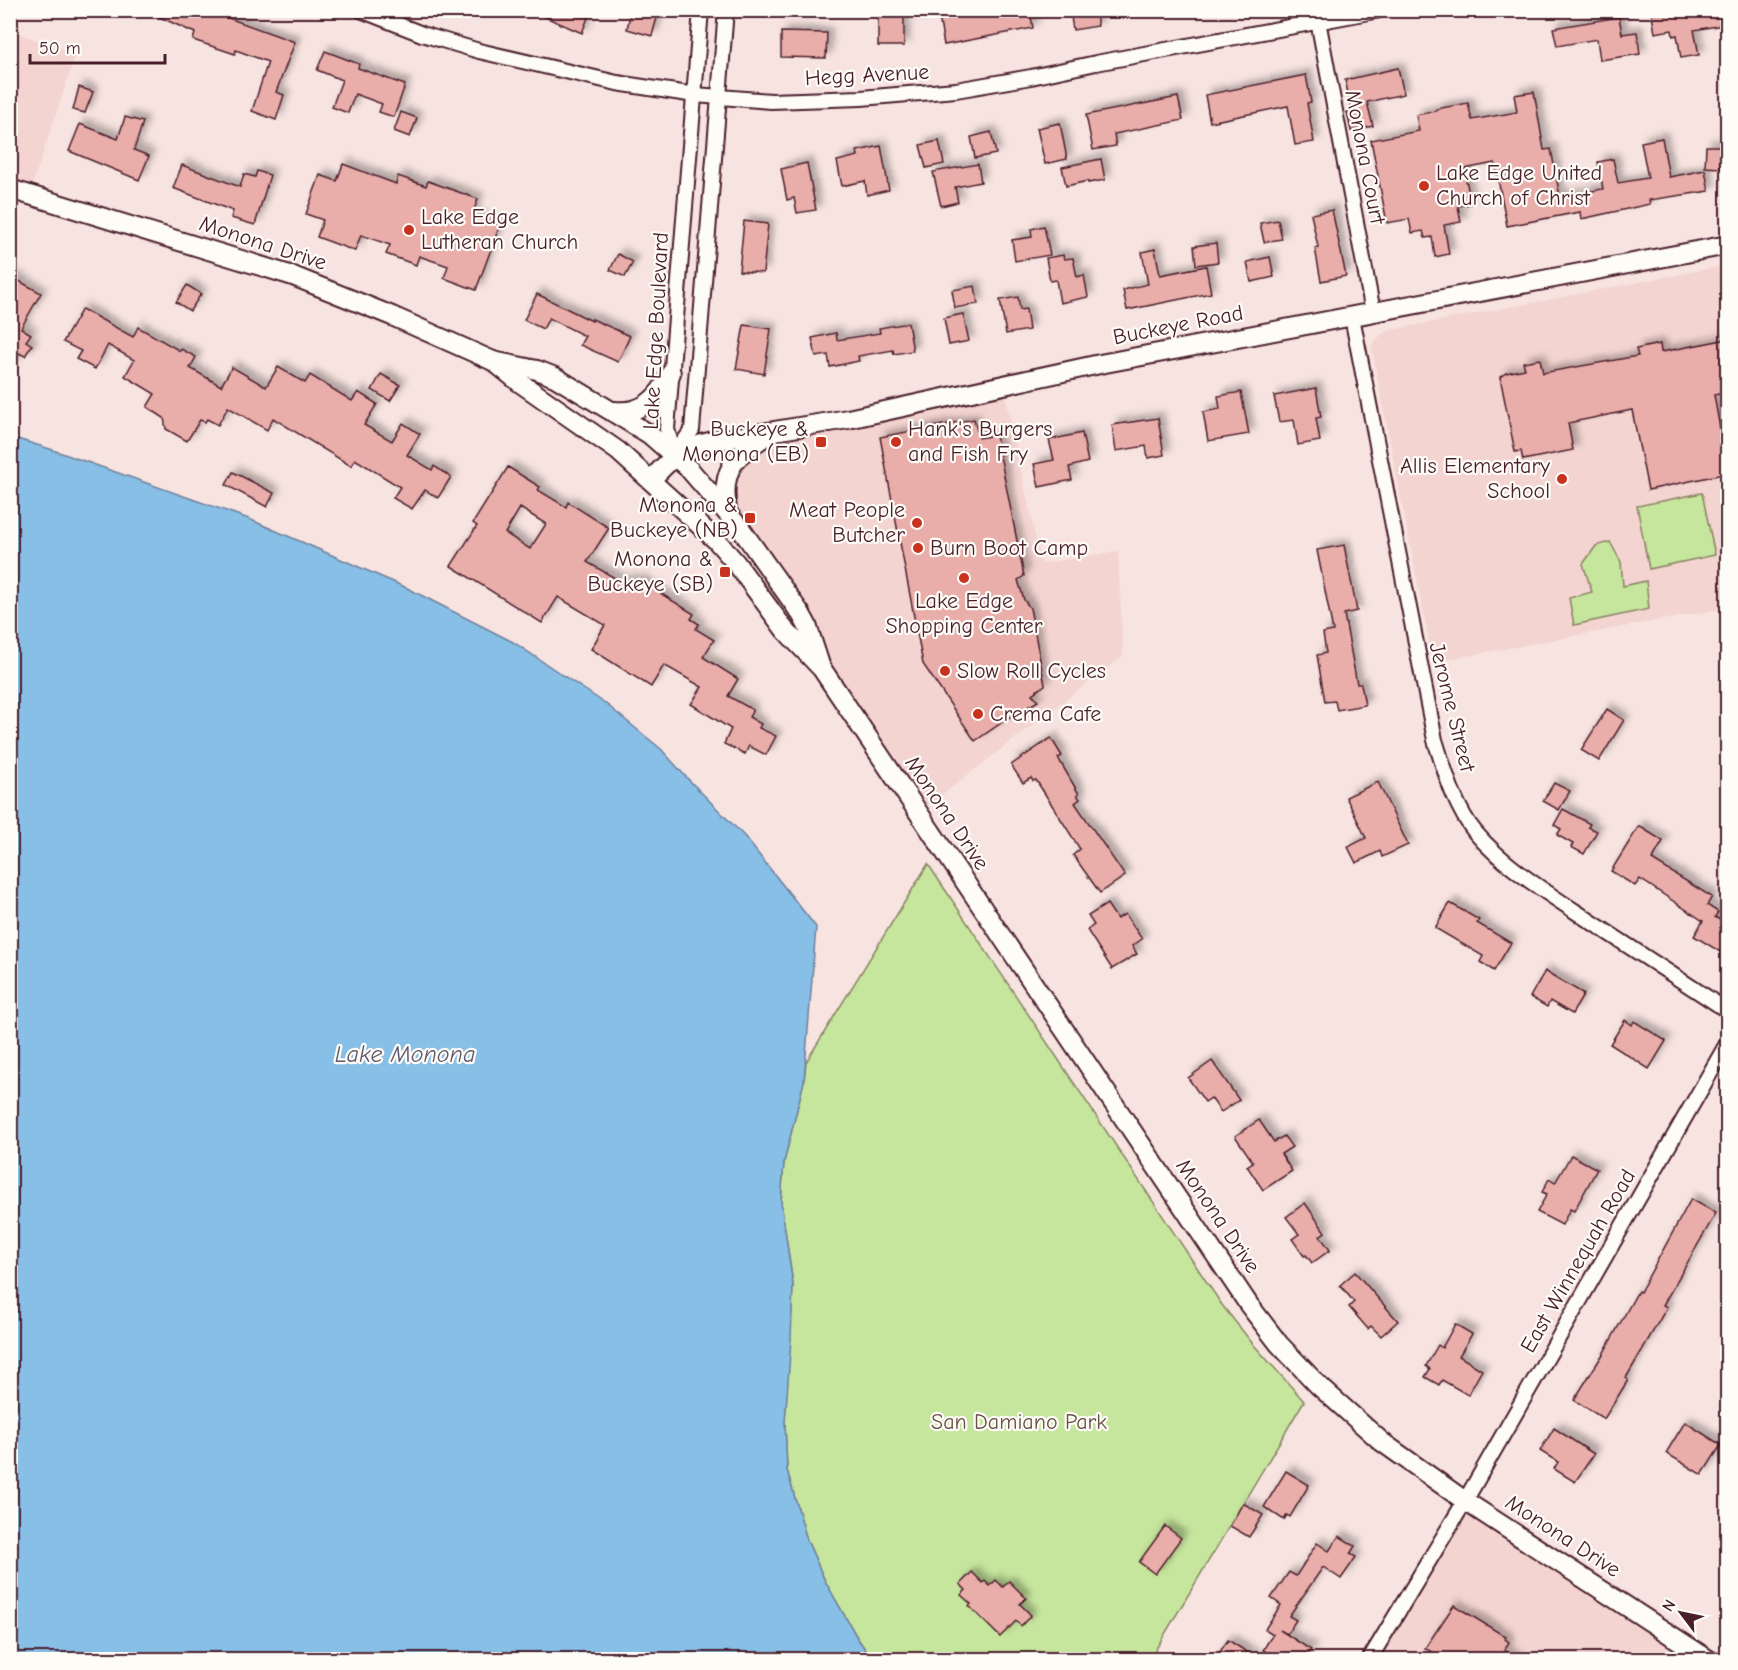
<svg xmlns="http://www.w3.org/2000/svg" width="1738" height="1670" font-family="'Comic Neue',sans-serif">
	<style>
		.built { fill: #f3d4d0 }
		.green { fill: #c6e59d; stroke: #888264; stroke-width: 1.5 }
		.water { fill: #87bfe6; stroke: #6f7f9b; stroke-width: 1.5 }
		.building { fill: #e9adaa; stroke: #4a1f2b; stroke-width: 1.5; fill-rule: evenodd; filter: url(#shadow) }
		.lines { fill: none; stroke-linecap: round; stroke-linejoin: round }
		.minor-casing { stroke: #4a1f2b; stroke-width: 18 }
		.tertiary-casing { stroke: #4a1f2b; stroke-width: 22 }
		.minor { stroke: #fdfcf7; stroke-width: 14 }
		.tertiary { stroke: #fdfcf7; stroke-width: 18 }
		.poi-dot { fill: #c8321e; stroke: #fdfcf7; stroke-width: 2 }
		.labels { text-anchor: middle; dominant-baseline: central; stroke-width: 4.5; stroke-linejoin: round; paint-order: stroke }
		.street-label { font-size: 22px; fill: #4a1f2b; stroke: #fdfcf7 }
		.poi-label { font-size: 22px; fill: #4a1f2b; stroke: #fdfcf7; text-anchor: start }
		.park-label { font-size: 22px; fill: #695048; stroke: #fdfcf7 }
		.water-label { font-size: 24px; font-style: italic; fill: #5f576c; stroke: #fdfcf7 }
	</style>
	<defs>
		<filter id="shadow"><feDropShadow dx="5.5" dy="-5.5" stdDeviation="3" flood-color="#0004"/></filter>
	</defs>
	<rect width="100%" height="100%" fill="#f7e4e0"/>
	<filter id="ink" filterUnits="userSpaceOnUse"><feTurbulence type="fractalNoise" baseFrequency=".0167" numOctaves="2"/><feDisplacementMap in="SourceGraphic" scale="12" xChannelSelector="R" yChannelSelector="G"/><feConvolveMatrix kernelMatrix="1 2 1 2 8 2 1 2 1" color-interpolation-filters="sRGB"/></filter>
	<g filter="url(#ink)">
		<g class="built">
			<path d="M11,31L76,54L29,195L11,189Z"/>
			<path d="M1727,265V608L1433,662L1372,350L1373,342L1386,331Z"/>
			<path d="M1003,385L1041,564L1118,551L1123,656L918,813L751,563L728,507L740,438Z"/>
			<path d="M1465,1501L1709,1660H1369Z"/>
		</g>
		<g class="green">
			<path d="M1702,493L1715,555L1649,569L1637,506Z"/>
			<path d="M1610,542L1621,562L1623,586L1646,581L1649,609L1574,625L1569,598L1592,592L1583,564L1596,546Z"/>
			<path d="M928,864L1222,1305L1253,1344L1304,1401L1150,1659H872L858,1639L825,1581L807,1540L787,1470L785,1423L793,1285L781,1202L784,1162L804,1081L806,1062Z"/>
		</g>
		<path class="water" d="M11,437L50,449L249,519L407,588L513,642L606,704L661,749L687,778L745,837L816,927L804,1081L784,1162L781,1202L793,1285L791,1340L785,1423L787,1470L807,1540L825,1581L858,1639L872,1659H11Z"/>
		<g class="building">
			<path d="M144,10H206L295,42L276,92L284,95L276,120L252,111L268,62L236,50L235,54L193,40L195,33Z"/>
			<path d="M529,10H591L582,33Z"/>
			<path d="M631,10H659L652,36L627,29Z"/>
			<rect x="878" y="10" width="26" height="36"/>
			<path d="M976,10H984L985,16L1013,10H1030L1033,28L944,45L939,17Z"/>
			<path d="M1070,10H1095L1098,26L1073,30Z"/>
			<path d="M1651,10H1728V24L1694,30L1699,55L1681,58L1677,35L1673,36L1672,30L1655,33Z"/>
			<path d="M1619,17L1622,34L1637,32L1640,54L1600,60L1597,39L1557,46L1553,28Z"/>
			<path d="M781,32L827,33L826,58L781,57Z"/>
			<path d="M325,51L359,64L358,68L405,85L394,117L379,112L382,104L355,94L348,113L332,107L342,80L317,70Z"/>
			<path d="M1398,68L1404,94L1367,102L1373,126L1351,131L1347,112L1352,111L1345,80Z"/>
			<path d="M1306,75L1311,102L1307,103L1314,142L1295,145L1288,106L1210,122L1205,95Z"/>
			<path d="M79,87L93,92L85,113L73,110Z"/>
			<path d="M1534,92L1544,150L1551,149L1560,197L1603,189L1598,162L1613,159L1618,183L1648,178L1641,142L1662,138L1669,177L1705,170L1709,191L1649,200L1650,204L1581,219L1580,212L1507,226L1495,163L1464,169L1471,204L1458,206L1461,222L1444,225L1449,254L1435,257L1432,237L1425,238L1423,231L1412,233L1409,219L1387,223L1371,140L1419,131L1416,115L1436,111V109L1468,103L1472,120L1517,112L1514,95Z"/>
			<path d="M1178,97L1183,120L1114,134L1116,146L1093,150L1086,115Z"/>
			<path d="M401,112L417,118L410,137L394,131Z"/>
			<path d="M125,117L143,122L134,150L149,156L139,180L69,151L80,124L118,139Z"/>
			<path d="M1060,123L1067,159L1045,164L1037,128Z"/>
			<path d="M991,132L996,154L975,158L971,137Z"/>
			<path d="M939,141L944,164L926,168L920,145Z"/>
			<path d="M881,146L889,190L867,195L865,181L842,186L837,161L858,156L857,151Z"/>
			<path d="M1706,146H1721L1720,168L1705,167Z"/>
			<path d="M1101,159L1105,180L1088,183V181L1066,186L1062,167Z"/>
			<path d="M807,163L816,210L797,213L794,198L787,200L781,169Z"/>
			<path d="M343,164L396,184L398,176L426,186L428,181L478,199L472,215L500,225L476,290L444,278L448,266L419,256L416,265L386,254L390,245L361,235L355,251L317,237L323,220L306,214L320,175L337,181Z"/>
			<path d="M978,164L981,182L955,187L958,202L941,206L933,172Z"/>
			<path d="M182,165L240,187L244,174L255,177L257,171L270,175L255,225L231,218L233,211L173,188Z"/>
			<path d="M1332,210L1346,276L1321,281L1315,248L1318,247L1311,214Z"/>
			<path d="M1278,220L1282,239L1264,242L1260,223Z"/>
			<path d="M744,221L768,224L763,273L739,271Z"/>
			<path d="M1044,226L1050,255L1015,261L1012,240L1032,237L1031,229Z"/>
			<path d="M1216,243L1218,262L1196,265L1194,246Z"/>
			<path d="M1155,249L1160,275L1206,266L1211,293L1127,310L1123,290L1148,284L1142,252Z"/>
			<path d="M618,254L633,262L625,277L610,270Z"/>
			<path d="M1063,255L1064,259L1073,258L1077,277L1084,275L1088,297L1060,303L1056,280L1050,281L1046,258Z"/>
			<path d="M1270,257L1274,277L1251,282L1247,262Z"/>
			<path d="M10,276L41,293L21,328L31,334L26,341L32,345L25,356L19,353L10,368Z"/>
			<path d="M187,285L201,294L190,311L176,302Z"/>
			<path d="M975,286L978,304L955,308L952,290Z"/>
			<path d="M537,294L592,321V319L630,336L618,362L580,345L585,336L549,318L543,329L524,320Z"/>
			<path d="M1018,297L1020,310L1026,309L1029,330L1006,334L1000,300Z"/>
			<path d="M82,309L133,337L138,327L180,351L181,349L196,357L190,368L221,386L232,367L266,387L278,367L305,383L310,375L352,401L358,392L377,404L364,425L392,441L403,423L420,434L407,455L432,470L434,466L451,477L438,498L425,490L412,509L393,498L400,487L355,459L351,466L273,418L267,430L228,407L218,425L207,419L205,422L200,420L187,441L166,429L164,418L147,407L155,394L125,376L134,360L108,345L95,369L76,359L81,351L63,342Z"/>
			<path d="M963,314L969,341L949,345L944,318Z"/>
			<path d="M908,323L913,351L894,354L893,350L858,356L859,361L830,367L828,355L816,357L812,338L836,333L837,340L880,333L879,328Z"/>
			<path d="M744,325L771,329L764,374L736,369Z"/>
			<path d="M1728,339V392L1714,395L1728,473L1648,490L1632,410L1568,423L1573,450L1523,460L1521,451L1515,452L1500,377L1506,373L1525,369L1523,362L1540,359L1543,373L1638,356L1636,349L1660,344L1661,352Z"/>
			<path d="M381,374L400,385L390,401L372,390Z"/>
			<path d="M1316,388L1321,417L1316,418L1320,441L1298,445L1294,420L1279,422L1274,396Z"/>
			<path d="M1241,392L1249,434L1208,441L1203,412L1220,409L1218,396Z"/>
			<path d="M1158,418L1164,455L1148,458L1146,446L1116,451L1112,425Z"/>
			<path d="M974,419L979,438L996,435L1024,576L1018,580L1024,600L1030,608L1045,685L1032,694L1038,701L1010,718V717L975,741L923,664L880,437Z"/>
			<path d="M1082,433L1088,462L1069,467L1072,480L1039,487L1034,464L1054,460L1049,440Z"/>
			<path d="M508,467L540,487L538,490L566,507L568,502L609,528L587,562L625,584L628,579L636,584L639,580L694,614L691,619L699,624L696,629L714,640L703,657L738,679L728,696L753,710L749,717L761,724L759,728L776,736L766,755L749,746L745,754L724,744L731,729L691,704L702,687L664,665L651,687L591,649L605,625L558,597L542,623L451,566L477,526L473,523ZM520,508L546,524L530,549L505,533Z"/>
			<path d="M233,472L274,493L267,507L226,485Z"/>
			<path d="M1344,545L1357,611L1344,614L1357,684H1361L1365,705L1337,710L1335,701L1325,702L1317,655L1326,653L1323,633L1333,631L1317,550Z"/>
			<path d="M1607,709L1624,720L1599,761L1581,750Z"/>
			<path d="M1051,738L1062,756L1058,758L1079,794L1077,795L1080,799L1075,803L1125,876L1100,893L1073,855L1080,849L1036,780L1033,781L1031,778L1023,783L1011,765Z"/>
			<path d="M1378,782L1408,845L1382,857L1380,851L1356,863L1348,847L1366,838L1346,797Z"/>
			<path d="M1554,783L1570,791L1559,810L1543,801Z"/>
			<path d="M1563,809L1590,824L1588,827L1597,831L1584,854L1571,847L1573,844L1557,835L1561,829L1554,825Z"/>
			<path d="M1639,826L1663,841L1652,860L1712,897L1707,905L1718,912L1715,917L1728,925V945L1722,953L1694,936L1703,921L1640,879L1635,886L1611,871Z"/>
			<path d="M1450,903L1479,920L1477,923L1511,943L1494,971L1480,962L1483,956L1435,928Z"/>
			<path d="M1107,904L1117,919L1125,914L1142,939L1132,946L1137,954L1112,969L1087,930L1094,925L1088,916Z"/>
			<path d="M1545,971L1584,994L1572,1014L1550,1001L1547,1007L1530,997Z"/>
			<path d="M1625,1020L1632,1025L1634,1021L1666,1041L1649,1069L1610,1044Z"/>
			<path d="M1212,1061L1239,1100L1221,1112L1211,1098L1205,1102L1188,1078Z"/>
			<path d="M1259,1120L1274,1142L1284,1136L1292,1147L1281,1154L1292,1171L1263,1190L1247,1166L1253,1162L1235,1136Z"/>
			<path d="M1571,1155L1597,1169L1574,1211L1570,1209L1562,1225L1537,1212L1547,1194L1542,1192L1549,1179L1555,1183Z"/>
			<path d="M1691,1199L1716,1213L1663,1305L1667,1307L1626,1378L1628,1380L1604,1419L1574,1400L1603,1354L1638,1291L1640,1292Z"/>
			<path d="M1305,1203L1325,1232L1320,1236L1330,1250L1312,1263L1306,1255L1304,1256L1292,1239L1299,1234L1286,1217Z"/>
			<path d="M1355,1272L1398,1321L1381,1336L1371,1326L1368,1329L1349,1307L1354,1302L1340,1285Z"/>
			<path d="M1455,1324L1472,1334L1459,1356L1482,1370L1468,1395L1442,1380L1439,1385L1425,1377L1430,1369L1426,1366L1438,1345L1442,1348Z"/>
			<path d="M1685,1422L1721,1445L1702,1475L1666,1453Z"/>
			<path d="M1554,1428L1594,1454L1575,1482L1554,1469L1558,1462L1540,1451Z"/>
			<path d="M1286,1471L1309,1485L1290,1517L1287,1515L1284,1520L1264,1507Z"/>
			<path d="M1243,1503L1263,1515L1249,1537L1230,1526Z"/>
			<path d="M1165,1526L1181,1538L1155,1574L1139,1562Z"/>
			<path d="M1339,1536L1355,1546L1350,1554L1356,1557L1341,1579L1323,1567L1289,1616L1296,1620L1287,1634L1280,1630L1311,1650L1305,1659H1278L1263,1650L1273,1634L1265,1629L1281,1605L1271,1598L1289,1572L1296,1576L1317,1543L1329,1551Z"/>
			<path d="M972,1572L983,1583L985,1581L990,1586L996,1580L1003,1587L1009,1581L1026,1598L1020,1604L1031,1615L1021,1626L1016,1621L1000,1637L969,1606L971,1604L961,1595L966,1590L960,1584Z"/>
			<path d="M1454,1605L1506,1637L1505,1639L1509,1642L1504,1650L1518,1659H1442L1425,1648Z"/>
			<path d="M1228,1640L1258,1659H1215Z"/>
		</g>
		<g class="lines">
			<defs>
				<g id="minor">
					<path d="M361,10L422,34L479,51L617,83L695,95L771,101L861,98L956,90L1031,77L1096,63L1380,10"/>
					<path d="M1316,10L1373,312"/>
					<path d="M1352,317L1435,740C1445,771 1454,806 1475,832C1504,867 1552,896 1590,921C1636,951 1682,981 1728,1011"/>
					<path d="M674,455L692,430L726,10"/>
					<path d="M674,455L667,429L701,10"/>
					<path d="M1369,1660L1465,1501L1728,1042"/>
				</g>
				<g id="tertiary">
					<path d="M10,189L293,276L392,316L493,361L537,370L555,377L649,434L689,469L741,529L801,614L807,625L820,665"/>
					<path d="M493,361L519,382L618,451L716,540L736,563L785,630L822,669L1249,1305L1279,1344L1318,1385L1382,1442L1465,1501L1709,1660"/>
					<path d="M614,411C643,414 659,398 671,373"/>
					<path d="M651,480C673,456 680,449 713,441L848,419L1100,364L1728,245"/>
					<path d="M728,514C719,473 733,455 768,435"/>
				</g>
			</defs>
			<use href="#minor" class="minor-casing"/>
			<use href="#tertiary" class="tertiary-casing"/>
			<use href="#minor" class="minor"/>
			<use href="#tertiary" class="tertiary"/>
		</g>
	</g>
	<g class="poi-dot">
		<circle cx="1424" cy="186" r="6"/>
		<circle cx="409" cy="230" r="6"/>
		<rect x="815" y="436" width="12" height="12" rx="3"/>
		<circle cx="896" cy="442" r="6"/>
		<circle cx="1562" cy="479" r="6"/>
		<rect x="744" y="512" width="12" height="12" rx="3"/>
		<circle cx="917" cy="523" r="6"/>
		<circle cx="918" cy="548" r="6"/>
		<rect x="719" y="566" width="12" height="12" rx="3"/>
		<circle cx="964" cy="578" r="6"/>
		<circle cx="945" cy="671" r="6"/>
		<circle cx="978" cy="714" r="6"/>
	</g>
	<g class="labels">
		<g class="street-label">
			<text transform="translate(867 75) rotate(-3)">Hegg Avenue</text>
			<text transform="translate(1365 157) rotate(79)">Monona Court</text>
			<text transform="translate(263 243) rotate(18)">Monona Drive</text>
			<text transform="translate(1178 325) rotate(-11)">Buckeye Road</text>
			<text transform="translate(656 331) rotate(-87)">Lake Edge Boulevard</text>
			<text transform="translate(1452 707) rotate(76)">Jerome Street</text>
			<text transform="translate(947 813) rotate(56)">Monona Drive</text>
			<text transform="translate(1218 1216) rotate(56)">Monona Drive</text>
			<text transform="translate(1578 1261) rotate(-60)">East Winnequah Road</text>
			<text transform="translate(1563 1536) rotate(33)">Monona Drive</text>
		</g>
		<g class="poi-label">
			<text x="1436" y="173">Lake Edge United<tspan x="1436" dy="25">Church of Christ</tspan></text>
			<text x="421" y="217">Lake Edge<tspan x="421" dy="25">Lutheran Church</tspan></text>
			<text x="809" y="429" text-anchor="end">Buckeye &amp;<tspan x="809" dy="25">Monona (EB)</tspan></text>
			<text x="908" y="429">Hank's Burgers<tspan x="908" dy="25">and Fish Fry</tspan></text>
			<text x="1550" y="466" text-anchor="end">Allis Elementary<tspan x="1550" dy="25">School</tspan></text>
			<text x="738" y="505" text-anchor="end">Monona &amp;<tspan x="738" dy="25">Buckeye (NB)</tspan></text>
			<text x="905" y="510" text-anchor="end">Meat People<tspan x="905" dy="25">Butcher</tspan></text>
			<text x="930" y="548">Burn Boot Camp</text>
			<text x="713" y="559" text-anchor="end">Monona &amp;<tspan x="713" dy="25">Buckeye (SB)</tspan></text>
			<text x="964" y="601" text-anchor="middle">Lake Edge<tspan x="964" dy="25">Shopping Center</tspan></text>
			<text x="957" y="671">Slow Roll Cycles</text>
			<text x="990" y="714">Crema Cafe</text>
		</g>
		<g class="park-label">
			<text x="1019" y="1422">San Damiano Park</text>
		</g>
		<g class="water-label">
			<text x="405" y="1054">Lake Monona</text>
		</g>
	</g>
	<rect width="1738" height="1670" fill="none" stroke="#fdfcf7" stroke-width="36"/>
	<rect x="18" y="18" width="1702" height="1634" fill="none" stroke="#4a1f2b" stroke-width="2" filter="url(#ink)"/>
	<g transform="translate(1681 1613) rotate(302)" stroke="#fdfcf7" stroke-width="4.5" paint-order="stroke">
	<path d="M0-4.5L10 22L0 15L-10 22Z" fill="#4a1f2b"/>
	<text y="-9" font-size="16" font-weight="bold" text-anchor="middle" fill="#4a1f2b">N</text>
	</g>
	<path d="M30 54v9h135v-9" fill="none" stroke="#4a1f2b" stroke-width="3"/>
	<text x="39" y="54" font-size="18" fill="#4a1f2b" stroke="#fdfcf7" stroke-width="4.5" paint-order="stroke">50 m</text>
</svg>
